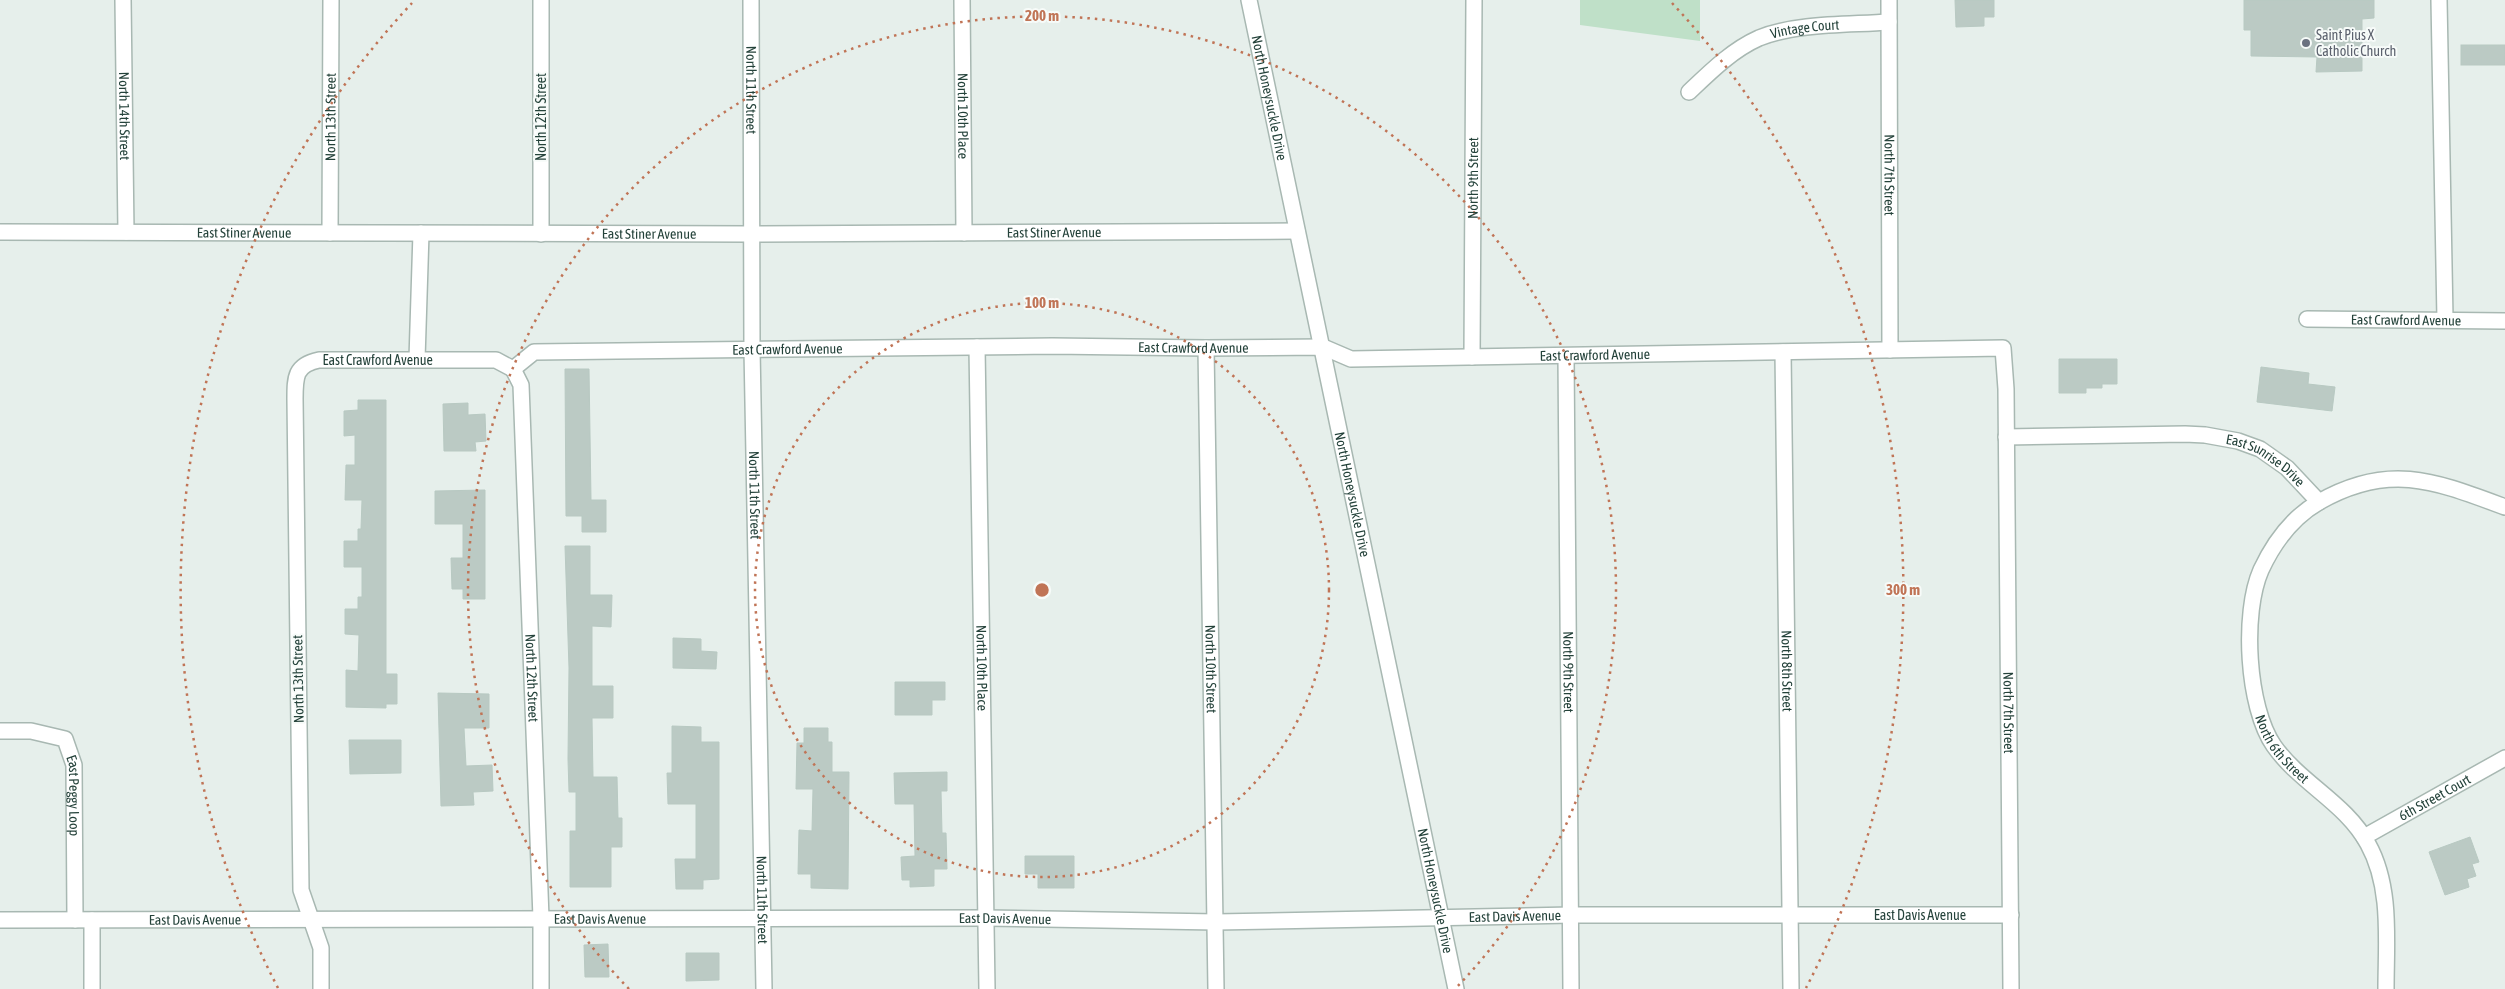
<svg xmlns="http://www.w3.org/2000/svg" width="2505" height="989" font-family="'Asap Condensed',sans-serif">
	<style>
		.green { fill: #bfe0c8 }
		.building { fill: #bbcac4; stroke: #b8c9c2 }
		.lines { fill: none; stroke-linecap: round; stroke-linejoin: round }
		.minor-casing { stroke: #a8b8b2; stroke-width: 18 }
		.minor { stroke: #fff; stroke-width: 15 }
		.ring { fill: none; stroke: #c07456; stroke-width: 2.5; stroke-dasharray: 2.5 5 }
		.worship-dot { fill: #6b7280; stroke: #f7fbf9; stroke-width: 2 }
		.labels { text-anchor: middle; dominant-baseline: central; stroke-width: 4; stroke-linejoin: round; paint-order: stroke }
		.street-label { font-size: 14px; fill: #24423a; stroke: #f7fbf9 }
		.worship-label { font-size: 14px; fill: #5b616d; stroke: #f7fbf9; text-anchor: start }
		.centre { fill: #c07456; stroke: #f7fbf9; stroke-width: 2.5 }
		.ring-label { font-size: 15px; text-anchor: middle; font-weight: bold; fill: #c07456; stroke: #f7fbf9; stroke-width: 4; stroke-linejoin: round; paint-order: stroke }
	</style>
	<rect width="100%" height="100%" fill="#e6efeb"/>
	<path class="green" d="M1580,0H1700V41L1580,25Z"/>
	<g class="building">
		<path d="M1955,0H1994V17H1984V26L1956,27Z"/>
		<path d="M2244,0H2374V18L2362,19V71L2316,72L2317,57L2251,56V30H2244Z"/>
		<rect x="2461" y="45" width="44" height="20"/>
		<path d="M2059,359H2117V384H2102V388H2086V393H2059Z"/>
		<path d="M2261,367L2309,373L2308,384L2335,387L2332,411L2257,402Z"/>
		<path d="M565,369H589L591,500H606V532H582V516H566Z"/>
		<path d="M358,400H386V674H397V704H386V708L346,707V670L358,671L359,635L345,634V609H358V597H362V567H344V541H358V529H361L362,500H345L346,465H355V435L344,436V411L358,410Z"/>
		<path d="M468,403V415L485,414L486,441L475,442L476,451H444L443,404Z"/>
		<path d="M485,490V599H463V589H452L451,558H463V524H435V491Z"/>
		<path d="M565,546H590V595H612L611,627L592,626V686H613V718H592L593,777H617L618,818H622V847H611V887H570V831H576V792H569L568,759L569,668Z"/>
		<path d="M673,638L701,639V651L717,652L716,669L673,668Z"/>
		<path d="M895,682H945V700H932V715H895Z"/>
		<path d="M438,693L489,694V728H464L466,766L492,765L493,791L473,792L474,805L441,806Z"/>
		<path d="M672,726L701,727V742H719V879L703,880V889H676L675,859H696V804H668L667,773H672Z"/>
		<path d="M804,728H828V742H832V772H849L848,889L811,888V874H798L799,830L812,831L813,789H796L797,743H804Z"/>
		<path d="M349,740H401V773L350,774Z"/>
		<path d="M947,772V791H941L942,833H946L947,869H934V886L910,887V880H902L901,857L915,856L914,804H895L894,773Z"/>
		<path d="M2470,837L2479,862L2472,864L2476,876L2467,879L2469,887L2445,895L2429,852Z"/>
		<path d="M1025,856H1074V888H1038V874H1025Z"/>
		<path d="M608,944L609,977H585L584,945Z"/>
		<path d="M686,953H719V980L686,981Z"/>
	</g>
	<g class="lines">
		<defs>
			<g id="minor">
				<path id="s1" d="M123,0L126,232"/>
				<path d="M541,0V234"/>
				<path id="s2" d="M751,0L752,349L764,989"/>
				<path id="s3" d="M962,0L964,233"/>
				<path id="s4" d="M1249,0L1456,989"/>
				<path id="s5" d="M1889,0L1890,350"/>
				<path d="M2439,0L2445,319"/>
				<path id="s6" d="M1689,92C1710,72 1732,50 1759,38C1796,23 1849,25 1889,22"/>
				<path id="s7" d="M0,232L751,234L1297,231"/>
				<path id="s8" d="M330,233L331,0"/>
				<path id="s9" d="M2307,319L2505,321"/>
				<path id="s10" d="M977,347L987,989"/>
				<path id="s11" d="M1206,348L1216,989"/>
				<path id="s12" d="M1783,352L1791,989"/>
				<path id="s13" d="M1566,356L1571,989"/>
				<path id="s14" d="M1472,357L1474,0"/>
				<path d="M417,359L421,233"/>
				<path id="s15" d="M513,369L521,385L541,918V989"/>
				<path id="s16" d="M2006,437L2185,434L2205,435L2238,441L2260,449L2287,468L2319,502C2389,462 2435,481 2505,507"/>
				<path id="s17" d="M2319,502C2293,517 2274,542 2261,570C2242,613 2247,707 2274,746C2301,784 2346,803 2368,844C2392,887 2386,941 2386,989"/>
				<path id="s18" d="M0,731H31L65,739L74,765L75,920"/>
				<path id="s19" d="M2364,837L2505,758"/>
				<path id="s20" d="M0,920L987,918L1216,922L1571,915H2011"/>
				<path d="M92,920V989"/>
				<path id="s21" d="M321,989V948L301,890L295,399C295,377 295,365 319,360H496L513,369L534,352L1052,346L1206,348L1323,347L1351,359L2003,348L2006,389L2011,989"/>
			</g>
		</defs>
		<use href="#minor" class="minor-casing"/>
		<use href="#minor" class="minor"/>
	</g>
	<g class="ring">
		<circle cx="1042" cy="590" r="287"/>
		<path d="M629 989A574 574 0 1 1 1455 989"/>
		<path d="M278 988A861 861 0 0 1 412 3M1672 3A861 861 0 0 1 1806 988"/>
	</g>
	<circle class="worship-dot" cx="2306" cy="43" r="5"/>
	<g class="labels">
		<g class="street-label">
			<text stroke="none"><textPath href="#s6" startOffset="136">Vintage Court</textPath></text>
			<text stroke="none"><textPath href="#s2" startOffset="90">North 11th Street</textPath></text>
			<text stroke="none"><textPath href="#s4" startOffset="100">North Honeysuckle Drive</textPath></text>
			<text stroke="none"><textPath href="#s1" startOffset="116">North 14th Street</textPath></text>
			<text stroke="none"><textPath href="#s8" startOffset="116">North 13th Street</textPath></text>
			<text stroke="none"><textPath href="#s3" startOffset="116">North 10th Place</textPath></text>
			<text transform="translate(541 117) rotate(-90)">North 12th Street</text>
			<text stroke="none"><textPath href="#s5" startOffset="175">North 7th Street</textPath></text>
			<text stroke="none"><textPath href="#s14" startOffset="179">North 9th Street</textPath></text>
			<text stroke="none"><textPath href="#s7" startOffset="244">East Stiner Avenue</textPath></text>
			<text stroke="none"><textPath href="#s7" startOffset="1054">East Stiner Avenue</textPath></text>
			<text stroke="none"><textPath href="#s7" startOffset="649">East Stiner Avenue</textPath></text>
			<text stroke="none"><textPath href="#s9" startOffset="99">East Crawford Avenue</textPath></text>
			<text stroke="none"><textPath href="#s21" startOffset="1528">East Crawford Avenue</textPath></text>
			<text stroke="none"><textPath href="#s21" startOffset="1122">East Crawford Avenue</textPath></text>
			<text stroke="none"><textPath href="#s21" startOffset="1932">East Crawford Avenue</textPath></text>
			<text stroke="none"><textPath href="#s21" startOffset="704">East Crawford Avenue</textPath></text>
			<text stroke="none"><textPath href="#s16" startOffset="266">East Sunrise Drive</textPath></text>
			<text stroke="none"><textPath href="#s4" startOffset="505">North Honeysuckle Drive</textPath></text>
			<text stroke="none"><textPath href="#s2" startOffset="495">North 11th Street</textPath></text>
			<text stroke="none"><textPath href="#s10" startOffset="321">North 10th Place</textPath></text>
			<text stroke="none"><textPath href="#s11" startOffset="321">North 10th Street</textPath></text>
			<text stroke="none"><textPath href="#s12" startOffset="319">North 8th Street</textPath></text>
			<text stroke="none"><textPath href="#s13" startOffset="316">North 9th Street</textPath></text>
			<text stroke="none"><textPath href="#s15" startOffset="311">North 12th Street</textPath></text>
			<text transform="translate(298 679) rotate(-91)">North 13th Street</text>
			<text stroke="none"><textPath href="#s21" startOffset="2705">North 7th Street</textPath></text>
			<text stroke="none"><textPath href="#s17" startOffset="279">North 6th Street</textPath></text>
			<text stroke="none"><textPath href="#s18" startOffset="124">East Peggy Loop</textPath></text>
			<text stroke="none"><textPath href="#s19" startOffset="81">6th Street Court</textPath></text>
			<text stroke="none"><textPath href="#s4" startOffset="910">North Honeysuckle Drive</textPath></text>
			<text stroke="none"><textPath href="#s2" startOffset="900">North 11th Street</textPath></text>
			<text stroke="none"><textPath href="#s20" startOffset="1920">East Davis Avenue</textPath></text>
			<text stroke="none"><textPath href="#s20" startOffset="1515">East Davis Avenue</textPath></text>
			<text stroke="none"><textPath href="#s20" startOffset="600">East Davis Avenue</textPath></text>
			<text stroke="none"><textPath href="#s20" startOffset="1005">East Davis Avenue</textPath></text>
			<text stroke="none"><textPath href="#s20" startOffset="195">East Davis Avenue</textPath></text>
		</g>
		<g class="worship-label">
			<text x="2316" y="35">Saint Pius X<tspan x="2316" dy="16">Catholic Church</tspan></text>
		</g>
	</g>
	<circle cx="1042" cy="590" r="8" class="centre"/>
	<g class="ring-label">
		<text x="1042" y="21">200 m</text>
		<text x="1042" y="308">100 m</text>
		<text x="1903" y="595">300 m</text>
	</g>
</svg>
